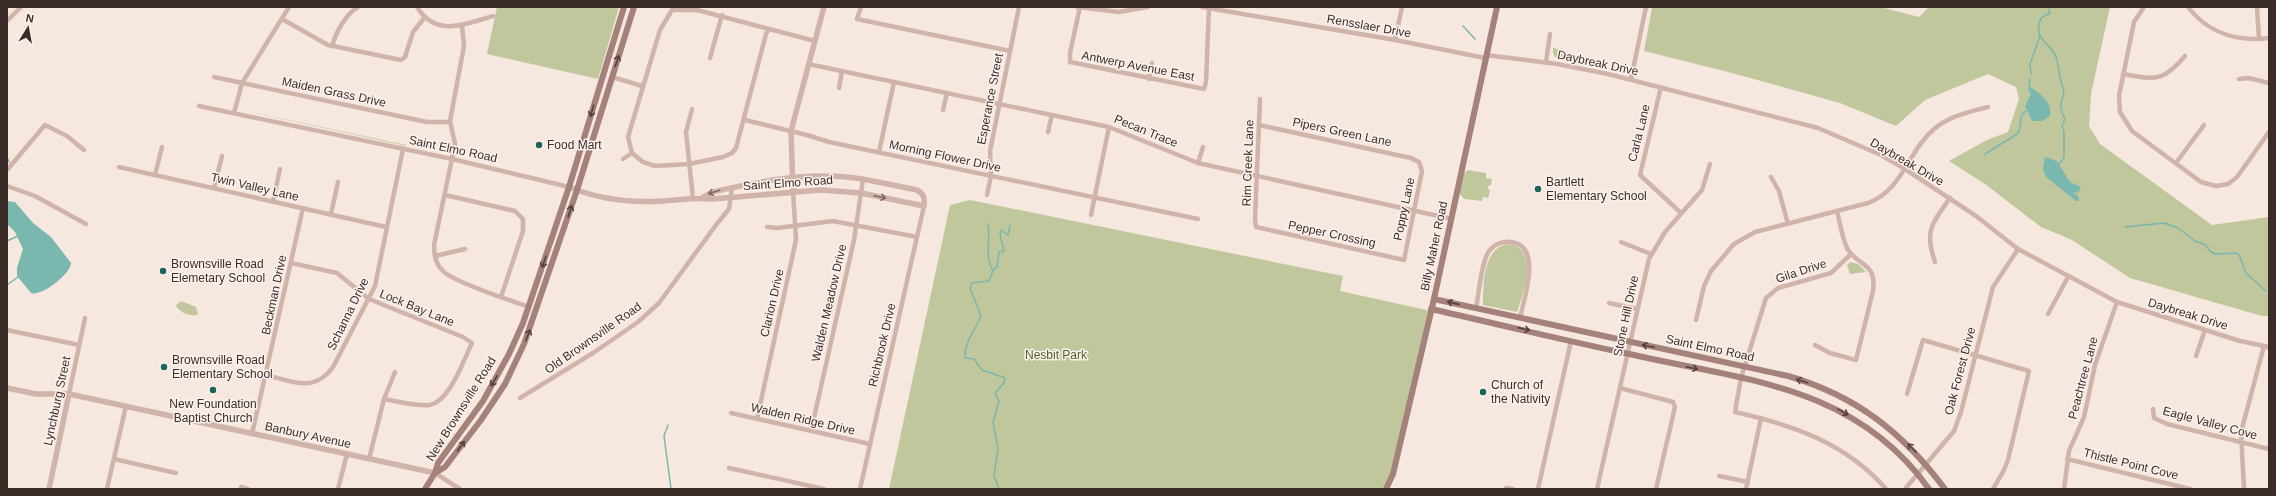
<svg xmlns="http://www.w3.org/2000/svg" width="2276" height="496" font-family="Helvetica,sans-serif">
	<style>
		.green { fill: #c1c79c }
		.water { fill: #7ab7ae }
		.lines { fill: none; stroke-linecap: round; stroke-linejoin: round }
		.stream { stroke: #7ab7ae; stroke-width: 1.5 }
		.minor { stroke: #d0b4a9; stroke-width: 4.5 }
		.tertiary { stroke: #d0b4a9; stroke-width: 5.5 }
		.secondary { stroke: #a48179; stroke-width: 6 }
		.oneway { stroke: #56413d }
		.oneway2 { stroke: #7f6963 }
		.poi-dot { fill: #19645b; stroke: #fcf2ed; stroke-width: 1.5 }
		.labels { text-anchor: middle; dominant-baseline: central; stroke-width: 3; stroke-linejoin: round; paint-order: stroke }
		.street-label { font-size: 12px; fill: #3c2c29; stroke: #fcf2ed }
		.poi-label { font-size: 12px; fill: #3c2c29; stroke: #fcf2ed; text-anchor: start }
		.park-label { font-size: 12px; fill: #545e2a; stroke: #fcf2ed }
	</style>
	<rect width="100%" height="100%" fill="#f6e7df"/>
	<g class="green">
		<path d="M497,7H619L598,79L487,54Z"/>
		<path d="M1659,7H1880L1919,17L1929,7H2110L2091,94L2089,126L2100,144L2212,225L2269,217V316H2262L2130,278L2072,240L2041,227L1985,184L1949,161L1987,140L2008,132L2019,99L2016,87L1988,74L1925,100L1896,126L1840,103L1732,73L1644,51L1652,8Z"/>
		<path d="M1553,48L1562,50L1563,53L1570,55L1569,60L1555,57L1553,53Z"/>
		<path d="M242,110L406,145V146Z"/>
		<path d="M1468,170L1486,173V178L1492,179L1491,185L1487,187L1490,191L1488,198L1483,197L1482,201L1464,199L1459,193L1464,173Z"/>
		<path d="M970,200L1343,276L1340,291L1431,311L1387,489H889L950,205Z"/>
		<path d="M1509,244C1540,249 1523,294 1517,312L1483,305C1483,286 1483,246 1509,244Z"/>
		<path d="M1850,262L1858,264L1866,272L1850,274L1847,265Z"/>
		<path d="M181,301L196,307L198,314C192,318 178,312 176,305Z"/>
	</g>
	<g class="water">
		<path d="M2029,86C2038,92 2053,102 2050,116L2042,121H2032L2025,106L2031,94L2028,89Z"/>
		<path d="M2045,157L2057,161L2070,182L2081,187L2078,193L2072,192L2079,197V201H2076L2046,177L2043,169Z"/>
		<path d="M7,201L15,202L33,223L51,237L71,263C71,274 41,297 31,293L17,276V268L23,249L15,232L7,224Z"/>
	</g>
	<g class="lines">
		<g class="stream">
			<path d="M2048,7L2050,13L2041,18C2032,41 2050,41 2056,57C2060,68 2058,79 2064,90C2062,106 2057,103 2065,119L2062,126L2064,131V158L2059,164"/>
			<path d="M1463,26L1475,39"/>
			<path d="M2031,74L2030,64L2040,36"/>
			<path d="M2029,86L2030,79"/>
			<path d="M1985,154L2017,134L2020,129L2021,116L2026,111"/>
			<path d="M7,157L9,162"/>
			<path d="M988,224C991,241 984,255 993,271L989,281L972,283L970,288L981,316C976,329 964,342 965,358L974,359L982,370L1005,378L1004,383L995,393L999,401L993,422L998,449L994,476L999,489"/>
			<path d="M2125,227L2164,223L2178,228L2195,241L2206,245L2210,251L2215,254L2236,253L2239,255L2246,273L2266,291"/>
			<path d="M7,241L18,236"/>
			<path d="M993,271L997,266L999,252L1004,251L1000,234L1001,230L1008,235L1010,226"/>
			<path d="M7,285L18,277"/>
			<path d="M668,425L664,436L671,489"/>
		</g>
		<g class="minor">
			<path d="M417,7C436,38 466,24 493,16"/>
			<path d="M861,7L857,19L1010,51"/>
			<path d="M1077,7L1119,12L1148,7"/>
			<path d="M1080,7L1070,53V62L1204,89L1206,82L1209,7"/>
			<path d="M1202,7L1395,40L1485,58"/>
			<path d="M2144,7L2134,22L2119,96L2120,112L2132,131L2201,182L2216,186L2228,184L2237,177L2269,132"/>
			<path d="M2188,7C2208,33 2237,42 2269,38"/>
			<path d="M2257,7L2259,39"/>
			<path d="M282,19L328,45L401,60L405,57L413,32L425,17"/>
			<path d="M7,21L21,7"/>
			<path d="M462,26L464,46L450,121L455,144L434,245C434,254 436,265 443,271C453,282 512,301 529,307"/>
			<path d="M769,29L766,34L736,148L732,153L723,157L689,164L655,166L643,162L632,153L628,137L660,30L672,10H697L815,41"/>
			<path d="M1395,40L1402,7"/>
			<path d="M332,46C336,32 345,15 358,7"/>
			<path d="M1486,55L1557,64L1608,74L1818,128L1881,155L1905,169L1976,216L2018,249L2117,302L2240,341L2269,347"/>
			<path d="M710,58L722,15"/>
			<path d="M1546,62L1550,34"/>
			<path d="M808,64L1109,127L1198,163L1452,219"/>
			<path d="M2123,74C2155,80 2163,82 2185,56"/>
			<path d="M214,77L427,122H450"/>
			<path d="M612,77L642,86"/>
			<path d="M1149,79L1152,63"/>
			<path d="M1631,79L1646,7"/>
			<path d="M2239,79L2249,78L2269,83"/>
			<path d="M1661,87L1640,175L1681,213"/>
			<path d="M839,88L842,71"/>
			<path d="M199,106L452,159L569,187"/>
			<path d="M692,109L686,132L693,199"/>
			<path d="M943,110L947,93"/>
			<path d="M234,113L242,83L289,7"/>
			<path d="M745,120L807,135L829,142L1198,219"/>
			<path d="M1259,125L1411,158L1419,162L1422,171L1404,260L1256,227L1255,219L1260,99"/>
			<path d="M1048,132L1052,115"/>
			<path d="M879,152L894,82"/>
			<path d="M623,159L632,153"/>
			<path d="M1198,163L1203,147"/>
			<path d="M2176,163L2204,125"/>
			<path d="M119,167L386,227"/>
			<path d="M7,170L45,125L67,136L84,150"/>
			<path d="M155,175L162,147"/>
			<path d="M1771,177L1779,191L1788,224"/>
			<path d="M7,186L35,196L86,224"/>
			<path d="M214,188L222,156"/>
			<path d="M445,195L515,211L523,219V231L501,297"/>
			<path d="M987,195L991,176L990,151L1019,7"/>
			<path d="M273,201L280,169"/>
			<path d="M331,214L338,182"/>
			<path d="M1091,215L1109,127"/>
			<path d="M767,227L777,228L833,221L917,237"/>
			<path d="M1621,242L1651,254"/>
			<path d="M1851,254L1831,273L1778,288L1766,298L1741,378L1735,412C1793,425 1846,443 1886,489"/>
			<path d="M435,256L465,249"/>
			<path d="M1935,262C1924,230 1932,224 1950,198"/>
			<path d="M291,263L337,273L369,299L463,337L472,343C463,361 450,401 430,405C419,407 396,401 384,399"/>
			<path d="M1609,303L1637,309"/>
			<path d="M1476,308C1479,294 1481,263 1489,251C1494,244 1503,241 1511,242C1543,246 1524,298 1520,318"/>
			<path d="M2048,314L2068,277"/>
			<path d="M1696,320L1704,286L1711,271L1734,244L1755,232L1868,203C1903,190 1908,151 1934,129C1949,116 1969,112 1988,107"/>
			<path d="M7,330L79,345"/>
			<path d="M1815,345L1830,353L1856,360L1873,291C1877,261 1857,267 1847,248C1842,237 1840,223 1837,211"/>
			<path d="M2196,356L2205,330"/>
			<path d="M266,375C294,382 314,393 333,367L375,286L403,149"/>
			<path d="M1620,388L1673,402"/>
			<path d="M69,394L85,318"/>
			<path d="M1907,394L1923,340L2029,371L2008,460L2004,470L1993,489"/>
			<path d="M520,398L593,353L638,322L659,303L716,225L729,209L732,188"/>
			<path d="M2153,409L2154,418L2167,424L2269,449"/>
			<path d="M731,413L870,444"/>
			<path d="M757,419L796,240L793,191"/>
			<path d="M811,431L854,240L863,179"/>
			<path d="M252,434L303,208"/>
			<path d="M114,459L176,473"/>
			<path d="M369,459L384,399L395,372"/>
			<path d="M2067,459L2190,489"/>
			<path d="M729,468L824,489"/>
			<path d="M435,473L460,489"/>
			<path d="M1719,476L1748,482"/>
			<path d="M241,487L248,489"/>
			<path d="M1506,488L1513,489"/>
			<path d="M107,489L126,406"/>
			<path d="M338,489L347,454"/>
			<path d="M860,489L924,206"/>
			<path d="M1538,489L1571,341"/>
			<path d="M1597,489L1649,259L1665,232L1702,190L1710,164"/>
			<path d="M1656,489L1675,407L1673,402"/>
			<path d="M1746,489L1761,418"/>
			<path d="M1905,489L1954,431L1961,412L1993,287L2018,249"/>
			<path d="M2064,489L2069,451L2084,417L2095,365L2117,302"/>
			<path d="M2244,489L2241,432L2264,346"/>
		</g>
		<g class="tertiary">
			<path d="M569,187C598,199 632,203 663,201C680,200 696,197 712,199L821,190L861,193L924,206C925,198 924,194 917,190C887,184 857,176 827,176C788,175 750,184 712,192L702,198"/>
			<path d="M793,191L791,131L824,7"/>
			<path d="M7,388L36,394H69L435,473"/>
			<path d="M49,489L69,394"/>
		</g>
		<g class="secondary">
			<path d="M1434,299L1788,376C1857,396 1903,433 1945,489"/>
			<path d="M1431,309C1497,324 1563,340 1629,354C1743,380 1855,385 1929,489"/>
			<path d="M435,473L445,467L481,420L505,384L524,344L577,190L634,7"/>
			<path d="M425,489L435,473L438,463L483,401L509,354L523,323L569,187L624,7"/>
			<path d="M1386,489L1393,474L1434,299L1497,7"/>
		</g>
	</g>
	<defs><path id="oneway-shaft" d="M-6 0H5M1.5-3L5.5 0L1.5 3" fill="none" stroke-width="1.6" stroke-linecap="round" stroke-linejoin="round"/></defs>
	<g class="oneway">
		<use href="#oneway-shaft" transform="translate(617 61) rotate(-73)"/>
		<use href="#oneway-shaft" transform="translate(592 111) rotate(106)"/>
		<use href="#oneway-shaft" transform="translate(570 211) rotate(-72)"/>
		<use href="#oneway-shaft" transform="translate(544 262) rotate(108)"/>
		<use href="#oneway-shaft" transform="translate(1453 303) rotate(-167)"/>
		<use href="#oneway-shaft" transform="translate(1524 329) rotate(13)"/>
		<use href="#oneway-shaft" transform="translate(528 335) rotate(-68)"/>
		<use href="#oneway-shaft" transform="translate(1648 346) rotate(-168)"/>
		<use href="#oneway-shaft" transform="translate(1692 368) rotate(12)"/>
		<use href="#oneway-shaft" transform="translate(494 381) rotate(120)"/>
		<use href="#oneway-shaft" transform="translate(1802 381) rotate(-162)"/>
		<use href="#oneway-shaft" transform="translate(1843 412) rotate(29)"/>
		<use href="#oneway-shaft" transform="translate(461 446) rotate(-53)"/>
		<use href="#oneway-shaft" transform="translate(1912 448) rotate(-135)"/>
	</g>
	<g class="oneway2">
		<use href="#oneway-shaft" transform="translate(714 192) rotate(162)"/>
		<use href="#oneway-shaft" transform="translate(880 197) rotate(12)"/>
	</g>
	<g class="poi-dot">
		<circle cx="539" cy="145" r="4"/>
		<circle cx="1538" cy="189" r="4"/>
		<circle cx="163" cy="271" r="4"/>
		<circle cx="164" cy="367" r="4"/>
		<circle cx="213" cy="390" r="4"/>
		<circle cx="1483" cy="392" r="4"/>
	</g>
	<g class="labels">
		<g class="street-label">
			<text transform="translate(1369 26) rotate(10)">Rensslaer Drive</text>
			<text transform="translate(1598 63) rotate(12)">Daybreak Drive</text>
			<text transform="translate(1138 66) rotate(11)">Antwerp Avenue East</text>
			<text transform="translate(334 92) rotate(12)">Maiden Grass Drive</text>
			<text transform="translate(990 99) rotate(-79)">Esperance Street</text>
			<text transform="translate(1146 131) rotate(22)">Pecan Trace</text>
			<text transform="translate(1342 132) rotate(12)">Pipers Green Lane</text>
			<text transform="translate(1639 133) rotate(-76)">Carla Lane</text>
			<text transform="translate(453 149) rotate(12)">Saint Elmo Road</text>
			<text transform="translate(945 156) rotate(12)">Morning Flower Drive</text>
			<text transform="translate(1907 162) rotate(30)">Daybreak Drive</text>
			<text transform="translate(1248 163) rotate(-88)">Rim Creek Lane</text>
			<text transform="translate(788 183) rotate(-4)">Saint Elmo Road</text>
			<text transform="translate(255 187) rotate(13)">Twin Valley Lane</text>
			<text transform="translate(1404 209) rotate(-78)">Poppy Lane</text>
			<text transform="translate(1332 234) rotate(12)">Pepper Crossing</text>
			<text transform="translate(1434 246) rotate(-78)">Billy Maher Road</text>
			<text transform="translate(1801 271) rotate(-18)">Gila Drive</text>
			<text transform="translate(274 295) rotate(-78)">Beckman Drive</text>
			<text transform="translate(772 303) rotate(-77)">Clarion Drive</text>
			<text transform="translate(829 303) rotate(-77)">Walden Meadow Drive</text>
			<text transform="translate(417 308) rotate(22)">Lock Bay Lane</text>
			<text transform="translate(348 314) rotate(-64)">Schanna Drive</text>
			<text transform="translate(2188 314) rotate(17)">Daybreak Drive</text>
			<text transform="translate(1626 316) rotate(-78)">Stone Hill Drive</text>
			<text transform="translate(593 338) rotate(-35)">Old Brownsville Road</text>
			<text transform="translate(882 345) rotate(-77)">Richbrook Drive</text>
			<text transform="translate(1710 348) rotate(12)">Saint Elmo Road</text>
			<text transform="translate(1960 371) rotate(-75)">Oak Forest Drive</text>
			<text transform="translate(2083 378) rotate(-75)">Peachtree Lane</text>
			<text transform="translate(57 401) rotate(-78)">Lynchburg Street</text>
			<text transform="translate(461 409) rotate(-58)">New Brownsville Road</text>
			<text transform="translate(803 419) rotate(13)">Walden Ridge Drive</text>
			<text transform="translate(2210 423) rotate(15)">Eagle Valley Cove</text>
			<text transform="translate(308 435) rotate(12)">Banbury Avenue</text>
			<text transform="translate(2131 464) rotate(14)">Thistle Point Cove</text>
		</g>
		<g class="poi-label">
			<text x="547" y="145">Food Mart</text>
			<text x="1546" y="182">Bartlett<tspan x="1546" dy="14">Elementary School</tspan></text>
			<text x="171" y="264">Brownsville Road<tspan x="171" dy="14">Elemetary School</tspan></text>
			<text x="172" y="360">Brownsville Road<tspan x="172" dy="14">Elementary School</tspan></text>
			<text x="1491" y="385">Church of<tspan x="1491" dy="14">the Nativity</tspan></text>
			<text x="213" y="404" text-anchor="middle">New Foundation<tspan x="213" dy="14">Baptist Church</tspan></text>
		</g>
		<g class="park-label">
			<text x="1056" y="355">Nesbit Park</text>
		</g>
	</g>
	<rect width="2276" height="496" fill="none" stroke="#3c2c29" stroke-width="16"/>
	<g transform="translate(28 28) rotate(11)" stroke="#fcf2ed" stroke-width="3" paint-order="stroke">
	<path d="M0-3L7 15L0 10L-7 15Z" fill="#3c2c29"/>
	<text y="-6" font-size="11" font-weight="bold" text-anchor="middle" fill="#3c2c29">N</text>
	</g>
</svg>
